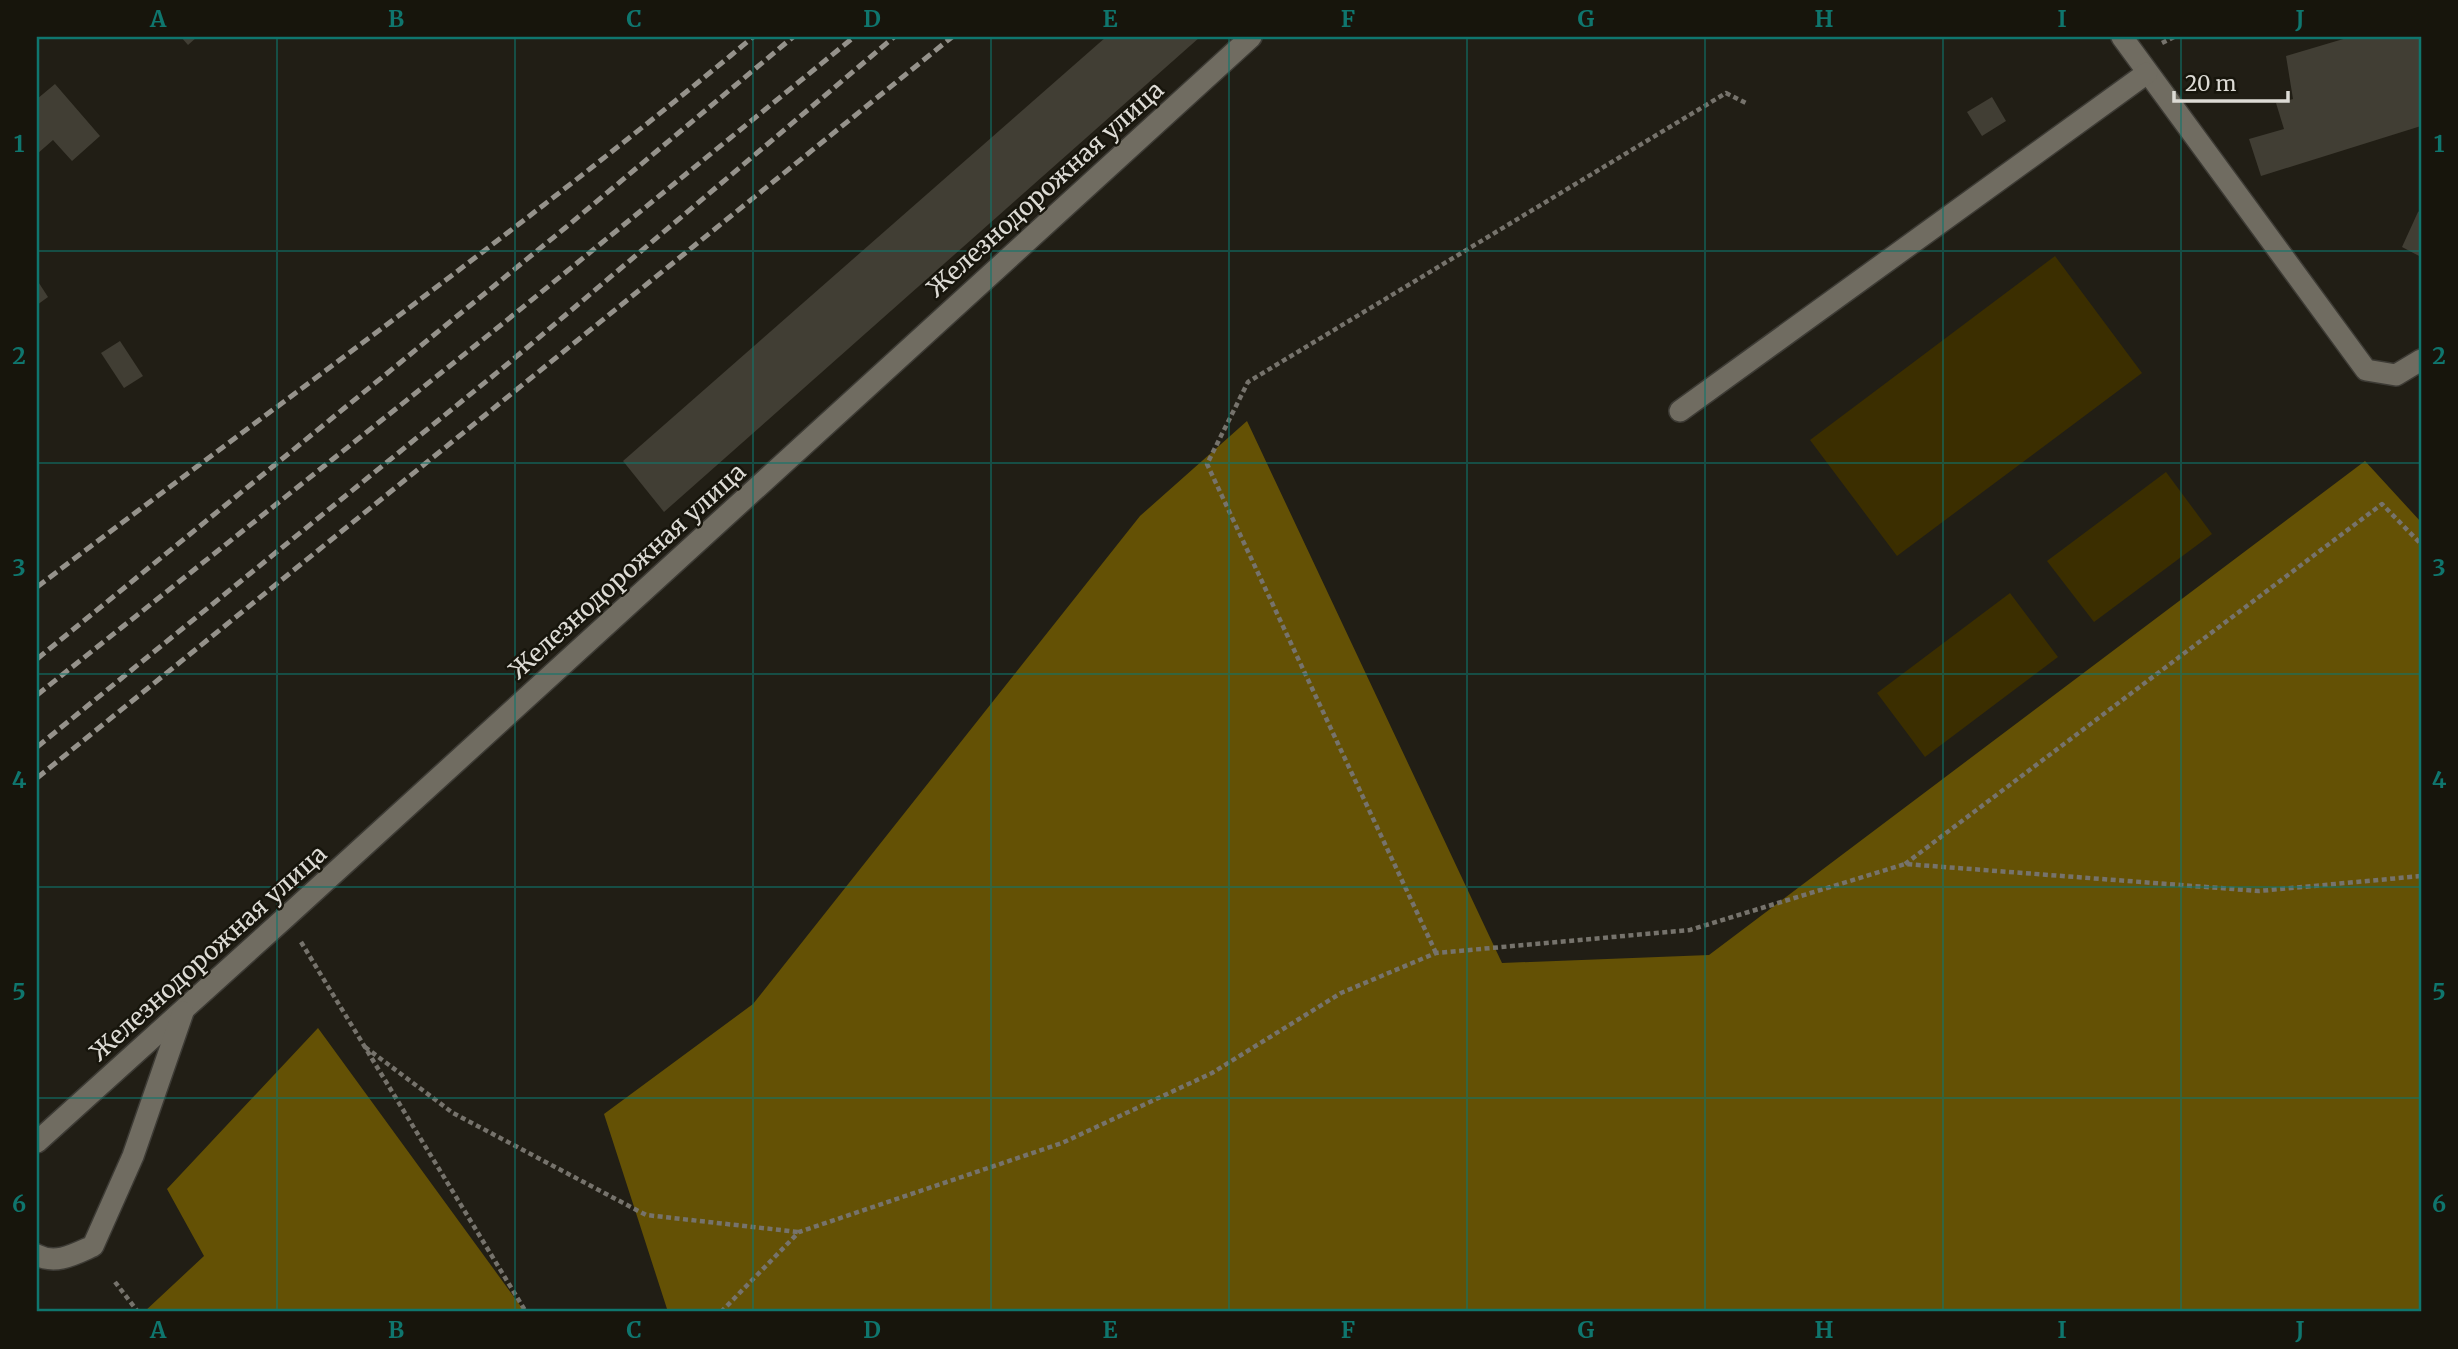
<svg xmlns="http://www.w3.org/2000/svg" width="2458" height="1349" font-family="Merriweather,serif">
	<style>
		.green { fill: #3b2e00 }
		.forest { fill: #645105 }
		.building { fill: #413e34 }
		.lines { fill: none; stroke-linecap: round; stroke-linejoin: round }
		.minor-casing { stroke: #3d3b35; stroke-width: 24 }
		.path { stroke: #76736c; stroke-width: 4.5; stroke-dasharray: 5 3.5; stroke-linecap: butt }
		.minor { stroke: #706c61; stroke-width: 21 }
		.rail { stroke: #95928b; stroke-width: 5; stroke-dasharray: 10 5; stroke-linecap: butt }
		.grid { fill: none; stroke: #0f766e; stroke-width: 2; stroke-opacity: 0.55 }
		.labels { text-anchor: middle; dominant-baseline: central; stroke-width: 5; stroke-linejoin: round; paint-order: stroke }
		.street-label { font-size: 24px; fill: #dddbd5; stroke: #17150c }
		.neatline { fill: none; stroke: #0f766e; stroke-width: 2.5 }
		.grid-label { font-size: 23px; text-anchor: middle; font-weight: bold; fill: #0f766e }
	</style>
	<rect width="100%" height="100%" fill="#211e15"/>
	<g class="green">
		<path d="M2055,256L2142,373L1897,556L1810,440Z"/>
		<path d="M2166,472L2212,534L2094,622L2047,561Z"/>
		<path d="M2010,593L2058,657L1925,757L1877,693Z"/>
	</g>
	<g class="forest">
		<path d="M1247,421L1502,963L1709,955L2365,461L2421,522V1312H668L604,1114L753,1004L1140,516Z"/>
		<path d="M318,1028L525,1312H144L204,1256L167,1189Z"/>
	</g>
	<g class="building">
		<path d="M181,37H197L188,45Z"/>
		<path d="M1106,37H1200L664,512L623,461Z"/>
		<path d="M2350,37H2421V126L2261,176L2249,139L2284,129L2276,103L2293,99L2286,56Z"/>
		<path d="M55,84L100,136L72,161L53,140L37,154V99Z"/>
		<path d="M1992,97L2006,121L1982,136L1967,112Z"/>
		<path d="M2421,210V257L2402,247L2418,212Z"/>
		<path d="M37,280L48,297L37,305Z"/>
		<path d="M120,341L143,376L124,388L101,353Z"/>
	</g>
	<g class="lines">
		<defs>
			<g id="minor">
				<path d="M2122,37L2366,370L2396,375L2421,360"/>
				<path d="M1680,411L2147,73"/>
				<path d="M37,1142L286,917L1251,37"/>
				<path d="M37,1255C56,1265 75,1254 93,1246L133,1156L183,1012"/>
			</g>
		</defs>
		<use href="#minor" class="minor-casing"/>
		<g class="path">
			<path d="M2162,43L2174,37"/>
			<path d="M1905,864L2382,504L2421,544"/>
			<path d="M301,942L526,1312"/>
			<path d="M1436,953L1207,464L1248,382L1726,93L1748,104"/>
			<path d="M365,1047L453,1113L646,1215L798,1232"/>
			<path d="M115,1282L138,1312"/>
			<path d="M721,1312L799,1232L1062,1143L1212,1073L1341,993L1436,953L1690,930L1905,864L2259,891L2421,876"/>
		</g>
		<use href="#minor" class="minor"/>
		<g class="rail">
			<path d="M37,587C276,405 522,230 753,37"/>
			<path d="M37,659L565,228L793,37"/>
			<path d="M37,695L501,325L854,37"/>
			<path d="M37,747L510,362L894,37"/>
			<path d="M37,778L952,37"/>
		</g>
	</g>
	<path class="grid" d="M277,37V1312M515,37V1312M753,37V1312M991,37V1312M1229,37V1312M1467,37V1312M1705,37V1312M1943,37V1312M2181,37V1312M37,251H2421M37,463H2421M37,674H2421M37,887H2421M37,1098H2421"/>
	<g class="labels">
		<g class="street-label">
			<text transform="translate(1045 189) rotate(-42)">Железнодорожная улица</text>
			<text transform="translate(627 571) rotate(-42)">Железнодорожная улица</text>
			<text transform="translate(208 953) rotate(-42)">Железнодорожная улица</text>
		</g>
	</g>
	<rect width="2458" height="1349" fill="none" stroke="#17150c" stroke-width="77"/>
	<path d="M2174 91v10h114v-10" fill="none" stroke="#dddbd5" stroke-width="3.5"/>
	<text x="2185" y="91" font-size="21" fill="#dddbd5" stroke="#17150c" stroke-width="5" paint-order="stroke">20 m</text>
	<rect x="38" y="38" width="2382" height="1272" class="neatline"/>
	<g class="grid-label">
		<text x="158" y="27">A</text>
		<text x="396" y="27">B</text>
		<text x="634" y="27">C</text>
		<text x="872" y="27">D</text>
		<text x="1110" y="27">E</text>
		<text x="1348" y="27">F</text>
		<text x="1586" y="27">G</text>
		<text x="1824" y="27">H</text>
		<text x="2062" y="27">I</text>
		<text x="2300" y="27">J</text>
		<text x="19" y="152">1</text>
		<text x="2439" y="152">1</text>
		<text x="19" y="364">2</text>
		<text x="2439" y="364">2</text>
		<text x="19" y="576">3</text>
		<text x="2439" y="576">3</text>
		<text x="19" y="788">4</text>
		<text x="2439" y="788">4</text>
		<text x="19" y="1000">5</text>
		<text x="2439" y="1000">5</text>
		<text x="19" y="1212">6</text>
		<text x="2439" y="1212">6</text>
		<text x="158" y="1338">A</text>
		<text x="396" y="1338">B</text>
		<text x="634" y="1338">C</text>
		<text x="872" y="1338">D</text>
		<text x="1110" y="1338">E</text>
		<text x="1348" y="1338">F</text>
		<text x="1586" y="1338">G</text>
		<text x="1824" y="1338">H</text>
		<text x="2062" y="1338">I</text>
		<text x="2300" y="1338">J</text>
	</g>
</svg>
